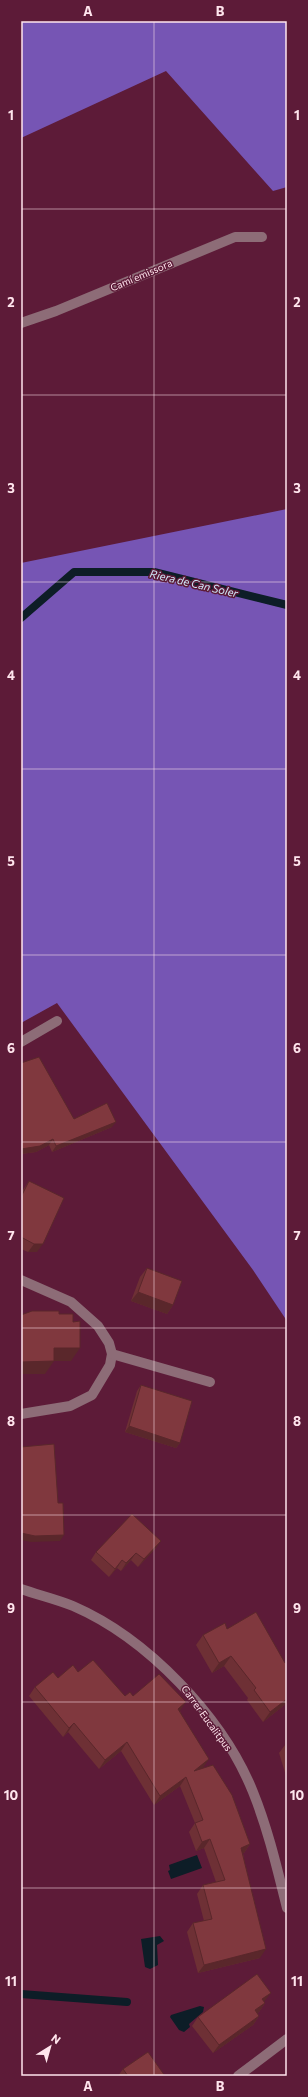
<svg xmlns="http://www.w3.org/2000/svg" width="308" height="2097" font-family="Commissioner,sans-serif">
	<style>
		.forest { fill: #7655b4 }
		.water { fill: #0d1d27 }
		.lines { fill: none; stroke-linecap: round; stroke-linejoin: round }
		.stream { stroke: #0d1d27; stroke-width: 8 }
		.minor { stroke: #8d6c77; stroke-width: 10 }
		.wall { fill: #6e3035 }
		.shaded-wall { fill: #5a272b }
		.building { fill: #80383e; stroke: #5a272b }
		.grid { fill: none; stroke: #ffe5ed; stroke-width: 1; stroke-opacity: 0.55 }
		.labels { text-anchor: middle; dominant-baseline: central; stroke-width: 3; stroke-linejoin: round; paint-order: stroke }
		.street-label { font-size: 10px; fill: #ffe5ed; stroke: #5d1b38 }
		.water-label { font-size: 11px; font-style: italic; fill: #cee7f7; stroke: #5d1b38 }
		.neatline { fill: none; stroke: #ffe5ed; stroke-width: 1.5 }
		.grid-label { font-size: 13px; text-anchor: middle; font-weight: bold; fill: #ffe5ed }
	</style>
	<rect width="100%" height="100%" fill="#5d1b38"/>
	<g class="forest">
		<path d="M21,21H287V187L273,191L166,71L21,138Z"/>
		<path d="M287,509V1321L253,1270L57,1003L21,1023V563Z"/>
	</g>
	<g class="water">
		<path d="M197,1855L202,1868L171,1879L168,1871L170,1870L169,1865Z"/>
		<path d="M160,1936L164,1941L157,1945L158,1965L150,1969L145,1967L141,1939Z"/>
		<path d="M200,2006L204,2007L203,2012L189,2024L190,2027L184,2032L179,2030L170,2017L171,2015Z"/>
	</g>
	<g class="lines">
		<g class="stream">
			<path d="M21,618L74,572H154L287,605"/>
			<path d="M21,1994L127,2002"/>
		</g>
		<g class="minor">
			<path d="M21,323L56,311L235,237H262"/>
			<path d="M21,1042L57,1021"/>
			<path d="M21,1280L71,1302L98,1326L109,1343L112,1354L110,1365L92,1395L70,1406L21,1414"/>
			<path d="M112,1354L210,1382"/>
			<path d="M21,1589C38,1595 56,1599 73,1606C147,1638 223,1717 253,1792C268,1829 277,1868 287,1908"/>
			<path d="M238,2076L287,2039"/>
		</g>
	</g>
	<g class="wall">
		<path d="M21,1063L74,1119L112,1127L52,1152L49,1145L36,1152L21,1154Z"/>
		<path d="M29,1181L37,1252H28L21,1249V1193Z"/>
		<path d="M147,1268L173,1305L167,1314L131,1301L140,1277Z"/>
		<path d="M141,1385L180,1443L176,1448L125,1432L137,1391Z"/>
		<path d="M156,1548L138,1567L131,1560L121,1571L117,1568L109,1577L91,1560L96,1552Z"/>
		<path d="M227,1629L285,1663L287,1662V1703L263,1722L247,1700L248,1698L224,1666L212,1673L196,1645L203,1635Z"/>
		<path d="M78,1672L125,1696H133L180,1711L203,1768H202L250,1844L244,1853H243L260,1958L198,1973L187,1932L193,1923L204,1921L197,1894L203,1885L216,1882L204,1848L196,1851L189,1832L195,1823L180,1786L154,1805L121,1751L99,1769L68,1732L63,1737L29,1696L35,1687L58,1678Z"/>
		<path d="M287,1744V1779L279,1753L285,1745Z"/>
		<path d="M265,2002V2003L259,2012L257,2013L259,2016L253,2025L213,2053L192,2026L198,2017Z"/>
		<path d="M123,2069L165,2076H118Z"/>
	</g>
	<g class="shaded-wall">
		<path d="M116,1122L112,1127L52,1152L56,1146Z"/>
		<path d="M53,1139L49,1145L36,1152L21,1154V1149Z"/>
		<path d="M34,1244H43L37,1252H28Z"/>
		<path d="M138,1292L173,1305L167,1314L131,1301Z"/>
		<path d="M54,1348H80L71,1361H45Z"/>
		<path d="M54,1361L45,1374H21V1362Z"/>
		<path d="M129,1426L180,1443L176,1448L125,1432Z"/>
		<path d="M21,1533L64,1535L60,1541L31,1542L21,1540Z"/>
		<path d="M161,1541L156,1548L138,1567L144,1559Z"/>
		<path d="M136,1553L131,1560L121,1571L126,1563Z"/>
		<path d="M122,1560L117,1568L109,1577L115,1569Z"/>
		<path d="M231,1656L224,1666L212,1673L219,1663Z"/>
		<path d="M287,1699V1703L263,1722L270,1712Z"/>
		<path d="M186,1702L180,1711L172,1718L178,1709Z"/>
		<path d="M74,1723L68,1732L63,1737L69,1728Z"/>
		<path d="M127,1742L121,1751L99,1769L105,1760Z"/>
		<path d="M209,1759L203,1768L188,1779L194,1771Z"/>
		<path d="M186,1777L180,1786L154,1805L160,1796Z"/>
		<path d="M210,1839L204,1848L196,1851L202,1842Z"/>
		<path d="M250,1844L244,1853L235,1856L241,1848Z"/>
		<path d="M266,1949L260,1958L198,1973L204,1965Z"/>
		<path d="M271,1993L264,2002L262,1999Z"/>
		<path d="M265,2003L259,2012L249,2019L255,2010Z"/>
		<path d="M259,2016L253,2025L213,2053L219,2045Z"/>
	</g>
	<g class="building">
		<path d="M39,1057L74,1119L107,1103L116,1122L56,1146L53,1139L40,1146L21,1149V1094H22L21,1092V1063Z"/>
		<path d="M29,1181L64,1198L43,1244H34L21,1237V1197Z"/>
		<path d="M147,1268L182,1281L173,1305L138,1292Z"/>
		<path d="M32,1311H59V1314H73V1322L80,1321V1348H54V1361L21,1362V1315Z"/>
		<path d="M141,1385L192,1401L180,1443L129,1426Z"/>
		<path d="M54,1444L58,1503H63L64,1535L35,1536L21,1533V1447Z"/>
		<path d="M132,1514L161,1541L144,1559L136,1553L126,1563L122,1560L115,1569L96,1552Z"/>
		<path d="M256,1612L285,1663L287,1662V1699L270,1712L254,1690L256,1688L231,1656L219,1663L203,1635L225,1623L227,1629Z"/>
		<path d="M93,1660L125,1696L130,1692L133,1696L159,1674L186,1702L178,1709L209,1759L194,1771L213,1765L232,1795L250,1844L241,1848L266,1949L204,1965L193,1923L212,1919L203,1885L225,1880L210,1839L202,1842L195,1823L203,1820L186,1777L160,1796L127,1742L105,1760L74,1723L69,1728L35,1687L53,1672L58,1678L73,1665L78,1672Z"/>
		<path d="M287,1744V1751L285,1745Z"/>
		<path d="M257,1974L271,1993L262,1999L265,2003L255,2010L259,2016L219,2045L198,2017Z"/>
		<path d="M148,2052L165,2076H128L123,2069Z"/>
	</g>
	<path class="grid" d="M154,21V2076M21,209H287M21,395H287M21,582H287M21,769H287M21,955H287M21,1142H287M21,1328H287M21,1515H287M21,1702H287M21,1888H287"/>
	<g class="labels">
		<g class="street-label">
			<text transform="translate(141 275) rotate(-23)">Camí emissora</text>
			<text transform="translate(207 1718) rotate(54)">Carrer Eucalitpus</text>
		</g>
		<g class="water-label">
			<text transform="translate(194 583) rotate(13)">Riera de Can Soler</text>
		</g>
	</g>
	<rect width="308" height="2097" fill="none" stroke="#5d1b38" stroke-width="44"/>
	<g transform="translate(50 2047) rotate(37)" stroke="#5d1b38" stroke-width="3" paint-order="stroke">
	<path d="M0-3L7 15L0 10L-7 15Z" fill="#ffe5ed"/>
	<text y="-6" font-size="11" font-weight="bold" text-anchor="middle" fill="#ffe5ed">N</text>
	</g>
	<rect x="22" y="22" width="264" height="2053" class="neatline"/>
	<g class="grid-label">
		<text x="88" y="16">A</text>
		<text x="220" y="16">B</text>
		<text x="11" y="120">1</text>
		<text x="297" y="120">1</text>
		<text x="11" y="307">2</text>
		<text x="297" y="307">2</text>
		<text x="11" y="493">3</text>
		<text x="297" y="493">3</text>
		<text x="11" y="680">4</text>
		<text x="297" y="680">4</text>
		<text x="11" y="866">5</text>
		<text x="297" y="866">5</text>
		<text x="11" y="1053">6</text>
		<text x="297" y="1053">6</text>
		<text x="11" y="1240">7</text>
		<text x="297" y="1240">7</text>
		<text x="11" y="1426">8</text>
		<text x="297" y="1426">8</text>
		<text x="11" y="1613">9</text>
		<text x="297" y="1613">9</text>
		<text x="11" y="1800">10</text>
		<text x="297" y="1800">10</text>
		<text x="11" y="1986">11</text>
		<text x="297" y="1986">11</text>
		<text x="88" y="2091">A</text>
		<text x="220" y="2091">B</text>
	</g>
</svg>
